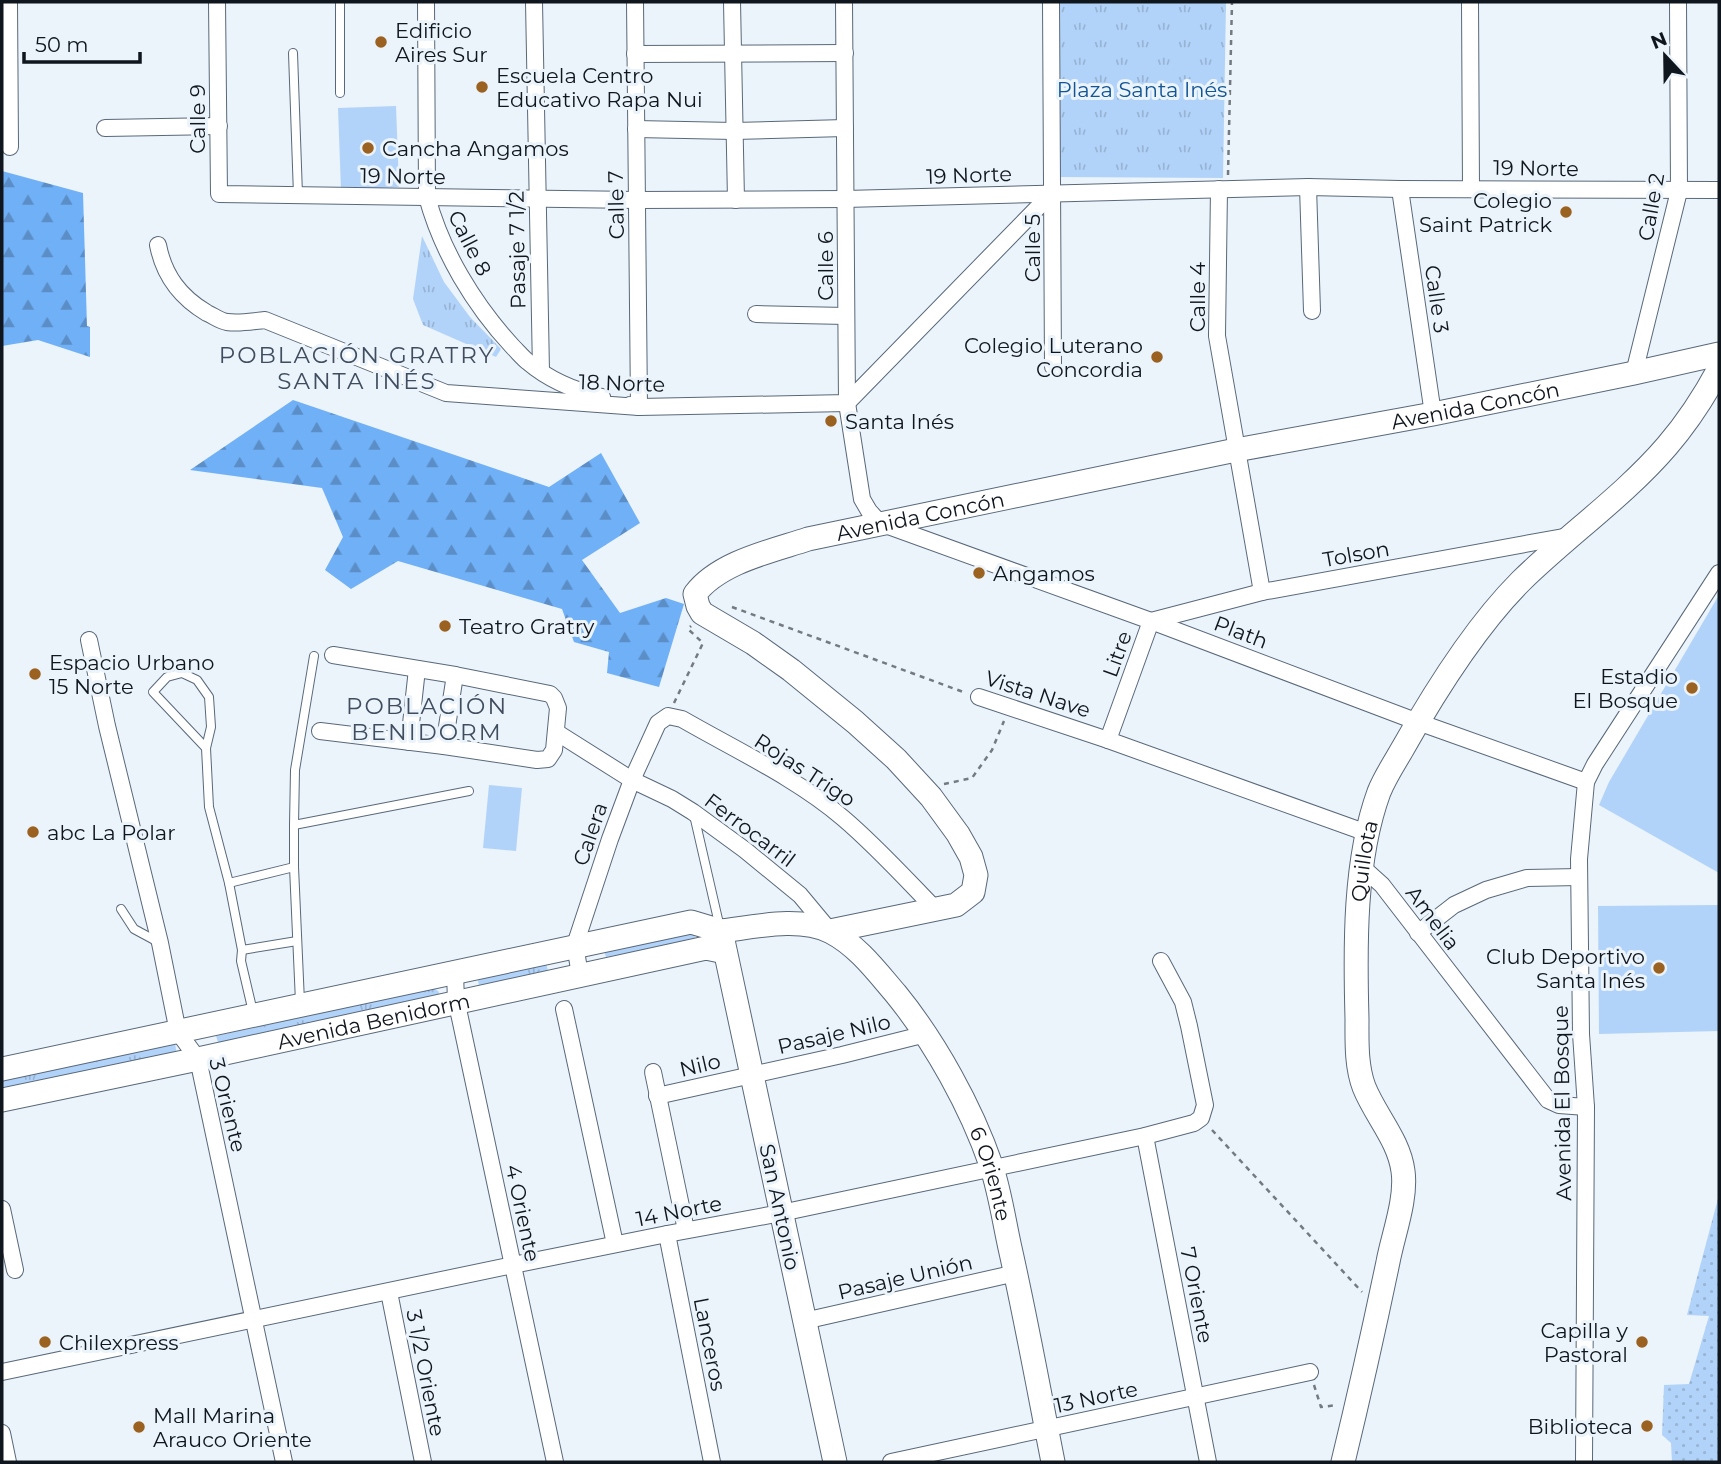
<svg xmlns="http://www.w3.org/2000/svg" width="1721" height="1464" font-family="Montserrat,sans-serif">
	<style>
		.grass { fill: url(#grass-tufts) }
		.forest { fill: url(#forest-firs) }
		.garden { fill: url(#garden-dots) }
		.pitch { fill: #b2d3f9 }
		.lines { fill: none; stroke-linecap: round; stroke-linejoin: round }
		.lane-casing { stroke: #596879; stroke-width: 10 }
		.street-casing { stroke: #596879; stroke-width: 18 }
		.secondary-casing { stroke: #596879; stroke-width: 25 }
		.path { stroke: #737a82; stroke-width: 2.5; stroke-dasharray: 5 5; stroke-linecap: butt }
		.lane { stroke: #fff; stroke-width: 8 }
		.street { stroke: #fff; stroke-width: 16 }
		.secondary { stroke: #fff; stroke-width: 23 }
		.poi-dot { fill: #9b6120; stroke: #ebf3fb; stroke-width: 2.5 }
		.labels { text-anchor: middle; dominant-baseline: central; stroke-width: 6; stroke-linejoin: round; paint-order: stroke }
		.poi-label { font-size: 21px; fill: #10161d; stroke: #ebf3fb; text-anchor: start }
		.park-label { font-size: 21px; fill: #125594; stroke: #ebf3fb }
		.street-label { font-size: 21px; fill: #10161d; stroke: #ebf3fb }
		.neighbourhood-label { font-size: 23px; letter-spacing: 2px; fill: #3f4d5e; stroke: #ebf3fb }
	</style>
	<defs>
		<pattern id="grass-tufts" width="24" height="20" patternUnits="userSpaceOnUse" patternTransform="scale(1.75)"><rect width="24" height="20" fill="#b2d3f9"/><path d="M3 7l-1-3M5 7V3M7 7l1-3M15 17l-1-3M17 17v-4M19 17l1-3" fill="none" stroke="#98b4d5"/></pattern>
		<pattern id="forest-firs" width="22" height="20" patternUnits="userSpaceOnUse" patternTransform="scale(1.75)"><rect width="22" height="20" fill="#70b0f6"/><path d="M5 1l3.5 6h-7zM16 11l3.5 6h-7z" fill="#5b8ec7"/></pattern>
		<pattern id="garden-dots" width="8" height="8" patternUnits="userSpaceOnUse" patternTransform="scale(1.75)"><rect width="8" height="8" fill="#b2d3f9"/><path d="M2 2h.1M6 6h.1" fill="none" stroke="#98b4d5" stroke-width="1.8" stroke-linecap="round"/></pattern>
	</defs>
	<rect width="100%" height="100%" fill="#ebf3fb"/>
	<g class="grass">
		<path d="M1059,2H1226L1223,178L1060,177Z"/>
		<path d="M422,236L444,282L470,317L501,349L496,357L423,325L413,299Z"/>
		<path d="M692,930L696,940L606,957L603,948Z"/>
		<path d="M546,963L548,971L479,985L477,977Z"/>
		<path d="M434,988L439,992L438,997L219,1045L216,1036Z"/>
		<path d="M175,1043L177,1055L2,1091V1078Z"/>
	</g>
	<g class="forest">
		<path d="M2,171L83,193L87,326L90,327V357L38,340L2,346Z"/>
		<path d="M293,400L549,487L601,453L640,523L582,560L620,613L666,598L684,604L659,687L607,673L609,652L574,642L562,609L398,561L351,589L325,570L343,537L322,488L190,470Z"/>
	</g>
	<path class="garden" d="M1719,1195V1462H1672L1671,1443L1662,1435L1664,1385L1689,1384L1709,1316L1687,1315Z"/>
	<g class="pitch">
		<path d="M396,106L399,187L341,190L338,108Z"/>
		<path d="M1719,595V873L1599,805L1609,782Z"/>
		<path d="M489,785L522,788L516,851L483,848Z"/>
		<path d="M1719,905V1031L1599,1034L1598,906Z"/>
	</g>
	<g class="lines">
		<defs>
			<g id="lane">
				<path d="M293,53L298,195"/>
				<path d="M340,93V2"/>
				<path d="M206,748L153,692L167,677L182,673L197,680L209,697L211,727L206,748L209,807L229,883L242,950L241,961L253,1012"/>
				<path d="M694,815L720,928"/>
				<path d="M294,825L295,770L314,656"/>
				<path d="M229,883L294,867"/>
				<path d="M121,909L134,929L160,943"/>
				<path d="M242,950L297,941"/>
				<path d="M300,1002L294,867V825L469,791"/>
			</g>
			<g id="street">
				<path d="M9,2L10,147"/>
				<path d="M217,2L219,194L637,200L845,199L1308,187L1400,189L1719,190"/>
				<path d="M426,2L427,197C442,252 474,305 513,347C518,352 523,358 528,362C549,380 576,391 602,397"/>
				<path d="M534,2L541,371"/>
				<path d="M732,2L736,200"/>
				<path d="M844,2L847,403L862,499L869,511L880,523L1151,621L1418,722L1586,782"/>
				<path d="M1051,2L1053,367"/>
				<path d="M1470,2L1471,189"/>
				<path d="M635,54L845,53"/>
				<path d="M105,128L219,126"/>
				<path d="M636,129L734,131L845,128"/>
				<path d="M1308,187L1312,311"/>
				<path d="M1219,189L1217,336L1262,592"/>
				<path d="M1400,189L1433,414"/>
				<path d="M158,245C164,276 180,297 207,313C214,316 220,321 227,322C240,324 253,321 265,320L446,393L639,407L847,403L1052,193"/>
				<path d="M756,314L846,316"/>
				<path d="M1634,373L1679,191L1678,2"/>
				<path d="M630,405L639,407L635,2"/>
				<path d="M89,640L107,726L160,943L178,1032L198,1059L284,1462"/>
				<path d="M979,697L1108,740L1367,833"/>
				<path d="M320,731L444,746L537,760L548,759L554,750L558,708L554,698L550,694L455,675L333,655"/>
				<path d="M556,732L632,780L672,799L693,812L745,850L800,895L830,931"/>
				<path d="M1108,740L1151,621L1262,592L1569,536"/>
				<path d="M409,742L417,669"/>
				<path d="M444,746L455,675"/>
				<path d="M1362,867L1382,885L1548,1100L1559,1105L1586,1107"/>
				<path d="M1418,933L1454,905L1486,890L1527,878L1579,877"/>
				<path d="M455,973L456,1001L460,1018L555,1462"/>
				<path d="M580,975L575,945L610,839L632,780L658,723L668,716L682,719C734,749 798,779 843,818C876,846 905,878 935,909"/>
				<path d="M564,1009L615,1244"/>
				<path d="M653,1072L686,1230"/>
				<path d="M657,1096L842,1055L926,1034"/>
				<path d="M1145,1136L1208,1462"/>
				<path d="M2,1209L15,1270"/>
				<path d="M667,1234L712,1462"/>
				<path d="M389,1292L423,1462"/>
				<path d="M804,1321L1016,1273"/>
				<path d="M2,1372L513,1265L667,1234L781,1213L1145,1136L1194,1123L1201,1118L1205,1105L1189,1026L1183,1002L1161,961"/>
				<path d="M2,1433L8,1462"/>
				<path d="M891,1462L1310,1372"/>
				<path d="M1584,1462L1586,1107L1581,1034L1579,859L1586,782L1595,764L1719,573"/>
			</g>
			<g id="secondary">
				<path id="s1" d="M830,931L956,905L973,892L976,875L971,857L958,834L931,797L896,759L855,722L791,670L753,643L702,613L698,606L695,594C719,562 772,551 808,539L1236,450L1433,414L1634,373L1719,354"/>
				<path d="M2,1069L691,922L721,931"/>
				<path id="s2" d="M2,1100L198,1059L706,948L725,952"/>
				<path id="s3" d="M835,1462L721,931C754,927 800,916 831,932C858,946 877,972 896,994C935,1042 971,1107 991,1165C1000,1192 1004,1221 1010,1248C1026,1319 1039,1391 1053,1462"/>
				<path id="s4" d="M1343,1462C1359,1396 1374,1329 1388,1262C1393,1235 1407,1199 1403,1171C1399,1140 1375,1115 1364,1087C1356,1066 1357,1041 1357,1019C1355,947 1354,860 1379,792C1385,777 1395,762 1403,748C1434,693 1476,626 1521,581C1568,535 1624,496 1667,446C1686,424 1705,395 1719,369"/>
			</g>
		</defs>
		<use href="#lane" class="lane-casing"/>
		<use href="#street" class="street-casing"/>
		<use href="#secondary" class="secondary-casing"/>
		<g class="path">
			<path d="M1228,175L1232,2"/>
			<path d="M732,607L966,693"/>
			<path d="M674,703L703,643L688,629L691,626"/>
			<path d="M944,784L972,778L992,750L1004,721"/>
			<path d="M1212,1130L1362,1292"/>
			<path d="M1314,1385L1321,1407L1337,1405"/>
		</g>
		<use href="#lane" class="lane"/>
		<use href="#street" class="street"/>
		<use href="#secondary" class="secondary"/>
	</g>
	<g class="poi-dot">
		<circle cx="381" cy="42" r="7"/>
		<circle cx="482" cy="87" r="7"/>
		<circle cx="368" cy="148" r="7"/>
		<circle cx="1566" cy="212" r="7"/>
		<circle cx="1157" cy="357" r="7"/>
		<circle cx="831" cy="421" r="7"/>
		<circle cx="979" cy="573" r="7"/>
		<circle cx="445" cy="626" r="7"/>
		<circle cx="35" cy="674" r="7"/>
		<circle cx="1692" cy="688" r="7"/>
		<circle cx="33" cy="832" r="7"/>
		<circle cx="1659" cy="968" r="7"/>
		<circle cx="45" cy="1342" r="7"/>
		<circle cx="1642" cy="1342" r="7"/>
		<circle cx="1647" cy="1426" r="7"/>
		<circle cx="139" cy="1427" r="7"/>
	</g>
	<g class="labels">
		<g class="poi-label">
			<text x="395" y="30">Edificio<tspan x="395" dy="24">Aires Sur</tspan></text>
			<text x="496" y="75">Escuela Centro<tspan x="496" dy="24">Educativo Rapa Nui</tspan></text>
			<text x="382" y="148">Cancha Angamos</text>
			<text x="1552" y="200" text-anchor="end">Colegio<tspan x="1552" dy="24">Saint Patrick</tspan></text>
			<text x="1143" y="345" text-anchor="end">Colegio Luterano<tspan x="1143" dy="24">Concordia</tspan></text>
			<text x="845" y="421">Santa Inés</text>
			<text x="993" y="573">Angamos</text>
			<text x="459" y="626">Teatro Gratry</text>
			<text x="49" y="662">Espacio Urbano<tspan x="49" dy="24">15 Norte</tspan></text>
			<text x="1678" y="676" text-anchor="end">Estadio<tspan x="1678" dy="24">El Bosque</tspan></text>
			<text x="47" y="832">abc La Polar</text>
			<text x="1645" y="956" text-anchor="end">Club Deportivo<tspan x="1645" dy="24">Santa Inés</tspan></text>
			<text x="1628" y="1330" text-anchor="end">Capilla y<tspan x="1628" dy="24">Pastoral</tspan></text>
			<text x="59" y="1342">Chilexpress</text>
			<text x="153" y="1415">Mall Marina<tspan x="153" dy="24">Arauco Oriente</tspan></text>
			<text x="1633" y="1426" text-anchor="end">Biblioteca</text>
		</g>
		<g class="park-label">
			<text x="1142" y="89">Plaza Santa Inés</text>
		</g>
		<g class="street-label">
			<text transform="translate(197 119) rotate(-90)">Calle 9</text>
			<text transform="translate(1536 168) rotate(1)">19 Norte</text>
			<text transform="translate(969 175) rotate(-2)">19 Norte</text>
			<text transform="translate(403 176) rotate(1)">19 Norte</text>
			<text transform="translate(616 205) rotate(-91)">Calle 7</text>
			<text transform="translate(1651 207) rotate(-80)">Calle 2</text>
			<text transform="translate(470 243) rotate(63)">Calle 8</text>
			<text transform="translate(1032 248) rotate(-90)">Calle 5</text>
			<text transform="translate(517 250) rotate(-91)">Pasaje 7 1/2</text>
			<text transform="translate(825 266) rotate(-90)">Calle 6</text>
			<text transform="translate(1197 297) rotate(-90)">Calle 4</text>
			<text transform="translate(1437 299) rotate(82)">Calle 3</text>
			<text transform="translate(622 383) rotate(2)">18 Norte</text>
			<text stroke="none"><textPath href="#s1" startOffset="1382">Avenida Concón</textPath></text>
			<text stroke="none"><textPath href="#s1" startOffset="816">Avenida Concón</textPath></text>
			<text transform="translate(1356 554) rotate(-10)">Tolson</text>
			<text transform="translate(1241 632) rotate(21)">Plath</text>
			<text transform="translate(1117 654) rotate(-70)">Litre</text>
			<text transform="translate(1038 694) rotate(18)">Vista Nave</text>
			<text transform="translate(805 770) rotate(33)">Rojas Trigo</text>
			<text transform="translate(750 830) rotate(37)">Ferrocarril</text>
			<text transform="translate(590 834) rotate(-71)">Calera</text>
			<text stroke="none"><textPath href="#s4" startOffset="618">Quillota</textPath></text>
			<text transform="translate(1433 918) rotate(53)">Amelia</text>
			<text stroke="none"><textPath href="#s2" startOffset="380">Avenida Benidorm</textPath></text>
			<text transform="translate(834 1034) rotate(-13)">Pasaje Nilo</text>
			<text transform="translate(700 1065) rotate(-13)">Nilo</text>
			<text transform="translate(1562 1103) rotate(-91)">Avenida El Bosque</text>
			<text transform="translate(228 1105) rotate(76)">3 Oriente</text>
			<text stroke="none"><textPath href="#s3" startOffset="950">6 Oriente</textPath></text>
			<text transform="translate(780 1207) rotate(78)">San Antonio</text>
			<text transform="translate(679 1211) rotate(-11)">14 Norte</text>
			<text transform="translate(523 1213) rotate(78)">4 Oriente</text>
			<text transform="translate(905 1277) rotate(-13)">Pasaje Unión</text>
			<text transform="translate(1197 1295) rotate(79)">7 Oriente</text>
			<text transform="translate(710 1344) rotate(79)">Lanceros</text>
			<text transform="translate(426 1373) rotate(79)">3 1/2 Oriente</text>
			<text transform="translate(1096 1397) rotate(-12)">13 Norte</text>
		</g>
		<g class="neighbourhood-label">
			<text x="357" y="355">POBLACIÓN GRATRY<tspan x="357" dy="26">SANTA INÉS</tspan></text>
			<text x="427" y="706">POBLACIÓN<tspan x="427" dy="26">BENIDORM</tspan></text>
		</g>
	</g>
	<rect width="1721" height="1464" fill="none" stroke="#10161d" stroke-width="7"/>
	<g transform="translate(1665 56) rotate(338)" stroke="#ebf3fb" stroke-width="5" paint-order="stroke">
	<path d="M0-5L12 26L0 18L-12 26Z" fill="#10161d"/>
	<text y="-10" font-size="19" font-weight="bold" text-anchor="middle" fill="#10161d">N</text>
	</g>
	<path d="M24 52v10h116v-10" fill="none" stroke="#10161d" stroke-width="3.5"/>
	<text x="35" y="52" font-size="21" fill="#10161d" stroke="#ebf3fb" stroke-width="5" paint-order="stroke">50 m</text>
</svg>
